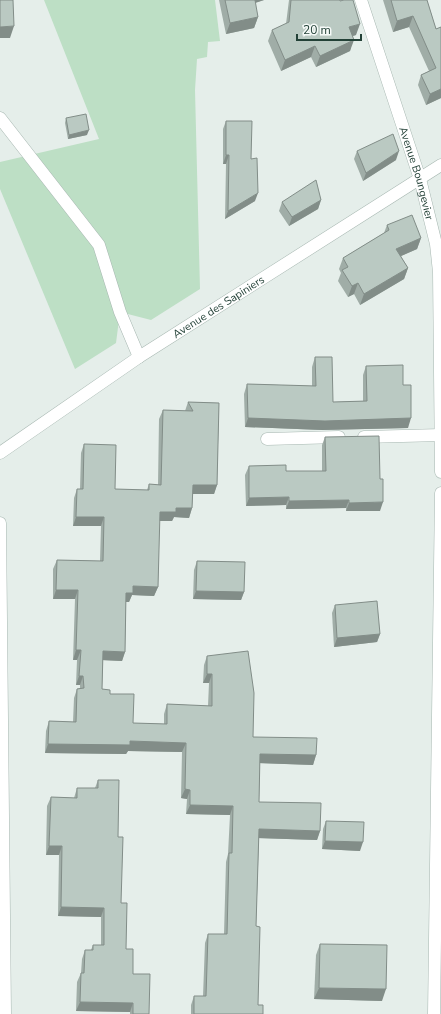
<svg xmlns="http://www.w3.org/2000/svg" width="441" height="1014" font-family="'Nunito Sans',sans-serif">
	<style>
		.green { fill: #bddfc5 }
		.lines { fill: none; stroke-linecap: round; stroke-linejoin: round }
		.minor-casing { stroke: #a7b7b1; stroke-width: 13 }
		.minor { stroke: #fff; stroke-width: 12 }
		.wall { fill: #a0ada7 }
		.shaded-wall { fill: #828d88 }
		.building { fill: #bac9c2; stroke: #828d88 }
		.labels { text-anchor: middle; dominant-baseline: central; stroke-width: 3; stroke-linejoin: round; paint-order: stroke }
		.street-label { font-size: 11px; fill: #234137; stroke: #f6faf8 }
	</style>
	<rect width="100%" height="100%" fill="#e5eeea"/>
	<path class="green" d="M44,0H215L220,41L208,42L207,57L197,59L195,90L200,289L151,320L120,312L116,343L75,369L0,189V162L99,139Z"/>
	<g class="lines">
		<defs>
			<g id="minor">
				<path id="s1" d="M361,0L420,179L436,244L439,272L441,472"/>
				<path d="M0,118L99,245L120,312L139,357"/>
				<path d="M364,437L441,435"/>
				<path d="M267,439L339,437"/>
				<path id="s2" d="M0,453L139,357L441,165"/>
				<path d="M0,523L5,1014"/>
				<path d="M434,1014L441,493"/>
			</g>
		</defs>
		<use href="#minor" class="minor-casing"/>
		<use href="#minor" class="minor"/>
	</g>
	<g class="wall">
		<path d="M219,0H264L255,3L258,17L254,28L226,34Z"/>
		<path d="M289,0H340L356,35L353,36L350,51L316,67L311,57L281,71L268,41L272,30L286,24Z"/>
		<path d="M383,0H427L436,29L441,27V98L426,105L418,85L421,75L429,71L409,27L393,32Z"/>
		<path d="M66,118L87,135L68,139L65,123Z"/>
		<path d="M226,121L251,159L255,201L225,219L226,164H223V129Z"/>
		<path d="M357,151L396,160L363,181L354,159Z"/>
		<path d="M321,200L318,209L289,226L279,211L282,202Z"/>
		<path d="M387,225L421,238L417,249L401,256L408,268L404,279L360,305L354,294L348,297L338,281L341,273L339,269L343,258L384,233Z"/>
		<path d="M315,357L333,402L363,401V375L366,366L403,385L408,428L322,430L245,427L244,394L247,384L312,386V367Z"/>
		<path d="M188,402L219,403L217,485L214,494H193L192,508L189,518L174,517L172,521H159L158,587L154,596L132,595L129,602H126L125,652L122,661L103,660L102,689L110,694L133,723L164,724V714L167,704L208,706L209,683H203L204,665L207,656L253,737L316,755L313,765L260,763L259,802L320,831L317,840L259,838L256,926L258,1005L263,1014H191V1005L194,996H203L205,943L208,934H224L226,862L228,854L230,815L186,814L187,799L181,798L182,752L128,751L126,754L45,753L46,731L49,721L73,722L74,698L77,689L80,688V685H76L77,660H73L75,599H53V569L57,560L100,561L101,526H73L74,498L77,489H80L81,453L84,444L115,489L147,490L149,484L158,485L159,419L163,410L185,411Z"/>
		<path d="M325,437L380,511H346V508L286,509V505L246,506L245,475L249,466L286,471H322V445Z"/>
		<path d="M197,561L244,592L241,600L193,599L194,570Z"/>
		<path d="M335,605L380,634L377,642L334,647L332,613Z"/>
		<path d="M98,780L118,837L121,903L126,949L133,974L149,1014H130V1012L76,1011L77,982L81,973L82,959L85,950H91L93,945H101V917L58,916L59,855H46L47,806L51,797L74,798L77,788H95Z"/>
		<path d="M326,821L360,851L322,849L323,829Z"/>
		<path d="M320,944L382,1001L314,999L316,955Z"/>
	</g>
	<g class="shaded-wall">
		<path d="M251,0H264L249,5Z"/>
		<path d="M413,16L409,27L393,32L397,21Z"/>
		<path d="M258,17L254,28L226,34L230,23Z"/>
		<path d="M360,24L356,35L345,38L349,27Z"/>
		<path d="M14,26L10,38H0V27Z"/>
		<path d="M354,40L350,51L316,67L320,56Z"/>
		<path d="M315,46L311,57L281,71L285,60Z"/>
		<path d="M441,89V98L426,105L430,94Z"/>
		<path d="M89,130L87,135L68,139L69,135Z"/>
		<path d="M399,151L396,160L363,181L366,173Z"/>
		<path d="M226,155H229L226,164H223Z"/>
		<path d="M258,193L255,201L225,219L228,211Z"/>
		<path d="M321,200L318,209L289,226L292,217Z"/>
		<path d="M421,238L417,249L392,260L396,249Z"/>
		<path d="M408,268L404,279L360,305L364,294Z"/>
		<path d="M358,283L354,294L348,297L352,286Z"/>
		<path d="M248,418H411L408,428L322,430L245,427Z"/>
		<path d="M193,485H217L214,494H190Z"/>
		<path d="M289,497L286,505L246,506L249,498Z"/>
		<path d="M349,500L346,508L286,509L289,501Z"/>
		<path d="M383,502L380,511H346L349,503Z"/>
		<path d="M176,508H192L189,518L174,517L172,521H156L160,512Z"/>
		<path d="M76,517H104L101,526H73Z"/>
		<path d="M133,586L158,587L154,596L132,595L129,602H123L126,593Z"/>
		<path d="M56,590H78L75,599H53Z"/>
		<path d="M196,591L244,592L241,600L193,599Z"/>
		<path d="M380,634L377,642L334,647L337,638Z"/>
		<path d="M76,650H81L77,660H73Z"/>
		<path d="M103,651L125,652L122,661L100,660Z"/>
		<path d="M207,674H212L209,683H203Z"/>
		<path d="M79,676H83L80,685H76Z"/>
		<path d="M130,741L186,743L182,752L128,751L126,754L45,753L48,744Z"/>
		<path d="M260,754L316,755L313,765L256,763Z"/>
		<path d="M185,789L190,790L187,799L181,798Z"/>
		<path d="M190,805L233,806L230,815L186,814Z"/>
		<path d="M259,829L320,831L317,840L256,838Z"/>
		<path d="M325,841L363,842L360,851L322,849Z"/>
		<path d="M49,846H62L59,855H46Z"/>
		<path d="M61,907L104,908L101,917L58,916Z"/>
		<path d="M319,988L386,989L382,1001L314,999Z"/>
		<path d="M80,1002L133,1003L130,1012L76,1011Z"/>
	</g>
	<g class="building">
		<path d="M0,0H13L14,26L0,27Z"/>
		<path d="M225,0H255L258,17L230,23Z"/>
		<path d="M291,0H340V1L344,0H353L360,24L349,27L354,40L320,56L315,46L285,60L272,30L289,22Z"/>
		<path d="M391,0H427L436,29L441,27V89L430,94L421,75L436,68L413,16L397,21Z"/>
		<path d="M86,114L89,130L69,135L66,118Z"/>
		<path d="M226,121H252L251,159L257,158L258,193L228,211L229,155H226Z"/>
		<path d="M393,134L399,151L366,173L357,151Z"/>
		<path d="M316,180L321,200L292,217L282,202Z"/>
		<path d="M412,215L421,238L396,249L408,268L364,294L358,283L352,286L342,270L348,267L343,258L389,230L387,225Z"/>
		<path d="M315,357H332L333,402L367,401L366,366L403,365V385H411V418L325,421L248,418L247,384L316,386Z"/>
		<path d="M188,402L219,403L217,485H193L192,508H176V512H160L158,587L133,586V593H126L125,652L103,651L102,689L110,690V694H134L133,723L167,724V704L212,706V674H207V656L248,651L254,693L253,737L317,738L316,755L260,754L259,802L321,803L320,831L259,829L256,926L260,927L258,1005H263V1014H194V996H206L208,934H227L229,853H232L233,806L190,805V790L185,789L186,743L130,741V745L48,744L49,721L76,722L77,689L84,688L83,676H79L81,650H76L78,590H56L57,560L103,561L104,517H76L77,489H83L84,444L116,445L115,489L149,490V484L161,485L163,410L193,411Z"/>
		<path d="M379,436L380,479H383V502L349,503V500L289,501V497L249,498V466L286,465V471H326L325,437Z"/>
		<path d="M197,561L245,562L244,592L196,591Z"/>
		<path d="M377,601L380,634L337,638L335,605Z"/>
		<path d="M98,780H119L118,837H123L121,903H127L126,949H133V974H150L149,1014H133V1003L80,1002L81,973H84L85,950H93V945H104V908L61,907L62,846H49L51,797L77,798V788H98Z"/>
		<path d="M326,821L364,822L363,842L325,841Z"/>
		<path d="M320,944L387,945L386,989L319,988Z"/>
	</g>
	<g class="labels">
		<g class="street-label">
			<text stroke="none"><textPath href="#s1" startOffset="182">Avenue Boungevier</textPath></text>
			<text stroke="none"><textPath href="#s2" startOffset="263">Avenue des Sapiniers</textPath></text>
		</g>
	</g>
	<path d="M297 34v6h64v-6" fill="none" stroke="#234137" stroke-width="2"/>
	<text x="303" y="34" font-size="12" fill="#234137" stroke="#f6faf8" stroke-width="3" paint-order="stroke">20 m</text>
</svg>
